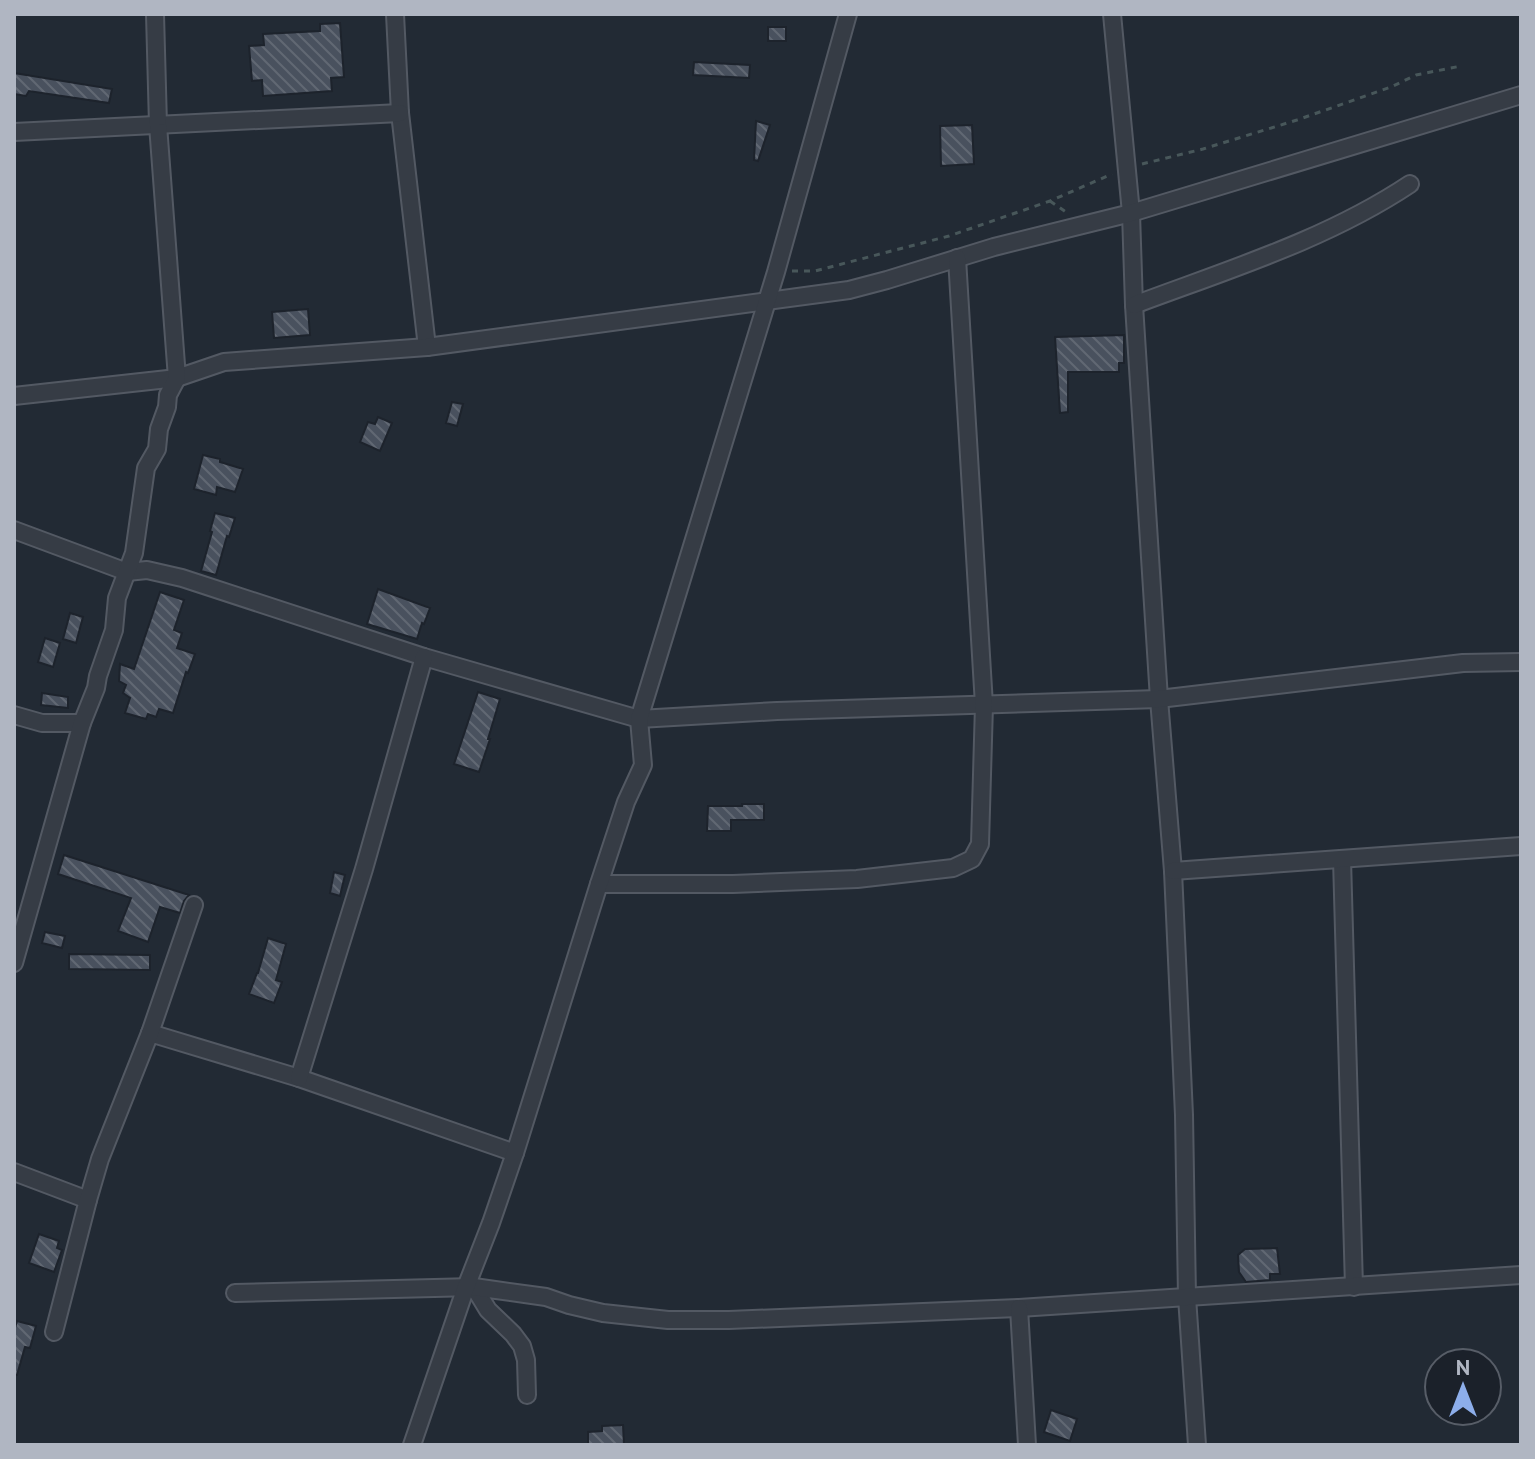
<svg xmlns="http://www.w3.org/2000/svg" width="1535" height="1459" font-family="'PT Sans',sans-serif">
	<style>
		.building { fill: url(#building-back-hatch); stroke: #1d232c; stroke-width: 2 }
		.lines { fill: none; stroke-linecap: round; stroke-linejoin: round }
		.minor-casing { stroke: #535963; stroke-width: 20 }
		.path { stroke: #48575a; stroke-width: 3; stroke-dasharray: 6 6; stroke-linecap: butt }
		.minor { stroke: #363c45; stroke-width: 16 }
	</style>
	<defs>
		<pattern id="building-back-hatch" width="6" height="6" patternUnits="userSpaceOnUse" patternTransform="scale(2)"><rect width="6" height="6" fill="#49515e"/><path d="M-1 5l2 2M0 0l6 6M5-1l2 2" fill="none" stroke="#616873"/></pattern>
	</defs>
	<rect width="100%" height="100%" fill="#222a34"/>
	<g class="building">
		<path d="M340,23L344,77L331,78L332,91L263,96L262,80L252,81L249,46L264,45L263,34L320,31V24Z"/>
		<rect x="768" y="27" width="18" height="14"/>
		<path d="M694,62L750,65L749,78L693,75Z"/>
		<path d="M14,73L112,89L109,103L29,91L26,96L14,94Z"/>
		<path d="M756,121L770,125L758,161L754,160Z"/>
		<path d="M972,125L974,164L941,166L940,126Z"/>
		<path d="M308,309L310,335L274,338L272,312Z"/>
		<path d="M1124,335V363H1119V372H1068V412L1060,413L1055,337Z"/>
		<path d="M452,402L463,404L457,426L446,423Z"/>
		<path d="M378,417L392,423L380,451L360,442L368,422L375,424Z"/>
		<path d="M203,455L220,459V462L243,469L235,492L217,487L216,495L194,489Z"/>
		<path d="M215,513L235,518L229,537L227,536L216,575L201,571L212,532L210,531Z"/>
		<path d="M378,589L430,608L424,624L422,623L417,639L367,624Z"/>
		<path d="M160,592L184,600L174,630L182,633L177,648L195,654L188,673L186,672L173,713L159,709L156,717L148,714L146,719L125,713L130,698L123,693L126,685L119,681L120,664L134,669Z"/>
		<path d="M70,613L83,617L76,643L63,639Z"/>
		<path d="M45,638L60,643L53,667L38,662Z"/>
		<path d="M478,692L500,699L488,739H490L479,772L454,764Z"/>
		<path d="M42,693L68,697V708L41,705Z"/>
		<path d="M742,804H764V820H731V831H707L708,806H742Z"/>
		<path d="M64,855L189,895L184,901L180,913L160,907L148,942L118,931L131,898L58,874Z"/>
		<path d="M334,872L345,875L340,896L330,893Z"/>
		<path d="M45,932L65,936L62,948L42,943Z"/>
		<path d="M268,938L286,944L276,980L282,982L274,1003L249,994L257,973H258Z"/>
		<path d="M69,954L150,955V970L69,969Z"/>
		<path d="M39,1234L59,1241L57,1248L62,1250L54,1272L29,1263Z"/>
		<path d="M1277,1248L1280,1274H1270V1280L1246,1282L1239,1272L1238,1255L1245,1249Z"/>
		<path d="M17,1321L36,1326L30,1348L25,1347L17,1375H14V1331Z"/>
		<path d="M1051,1410L1077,1419L1070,1441L1044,1432Z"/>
		<path d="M623,1425L624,1445H588V1432L602,1431V1426Z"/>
	</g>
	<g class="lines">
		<defs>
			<g id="minor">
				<path d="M395,14L400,113L427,347"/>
				<path d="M1112,14L1131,213L1134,305L1159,699L1173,871L1184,1115L1187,1297L1197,1445"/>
				<path d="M14,132L400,113"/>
				<path d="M1134,305C1227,270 1326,240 1410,184"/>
				<path d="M14,396L177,378L224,362L427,347L849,290L887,280L994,247L1131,213L1521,95"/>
				<path d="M14,530L127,572L147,570L182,578L424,657L639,719L777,711L1159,699L1463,663L1521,662"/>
				<path d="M14,715L42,723H82"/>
				<path d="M1342,859L1354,1287"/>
				<path d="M1173,871L1521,846"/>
				<path d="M599,884H733L857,879L953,868L972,859L980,844L984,705L957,258"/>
				<path d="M14,963L82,723L96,688L98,676L114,630L117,598L134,553L146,468L157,449L159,429L167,407L168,395L177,378L158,125L155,14"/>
				<path d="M150,1033L299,1078L515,1153"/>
				<path d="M299,1078L364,869L424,657"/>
				<path d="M14,1172L88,1200"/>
				<path d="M474,1287L488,1310L513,1334L522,1346L526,1360L527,1395"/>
				<path d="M235,1293L474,1287L546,1297L569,1305L603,1313L668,1320H729L1019,1308L1521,1275"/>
				<path d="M1019,1308L1027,1445"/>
				<path d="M54,1332L88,1200L100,1159L150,1033L194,905"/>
				<path d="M412,1445L466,1287L491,1223L515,1153L599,884L626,802L643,765L639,719L776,272L848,14"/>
			</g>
		</defs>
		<use href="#minor" class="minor-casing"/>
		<g class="path">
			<path d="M1142,164L1203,149L1297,120L1391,87L1416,75L1461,66"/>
			<path d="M1050,201L1066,212"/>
			<path d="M792,271H815L949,236L1050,201L1112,174"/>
		</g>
		<use href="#minor" class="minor"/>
	</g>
	<rect width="1535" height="1459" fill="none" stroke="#b0b6c2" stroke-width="32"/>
	<g transform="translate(1463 1387)"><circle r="38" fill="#1b212a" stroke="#575d67" stroke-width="2"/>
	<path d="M0-6L14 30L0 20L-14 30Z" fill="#8daeea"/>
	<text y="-12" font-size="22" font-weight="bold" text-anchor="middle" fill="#b0b6c2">N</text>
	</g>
</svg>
